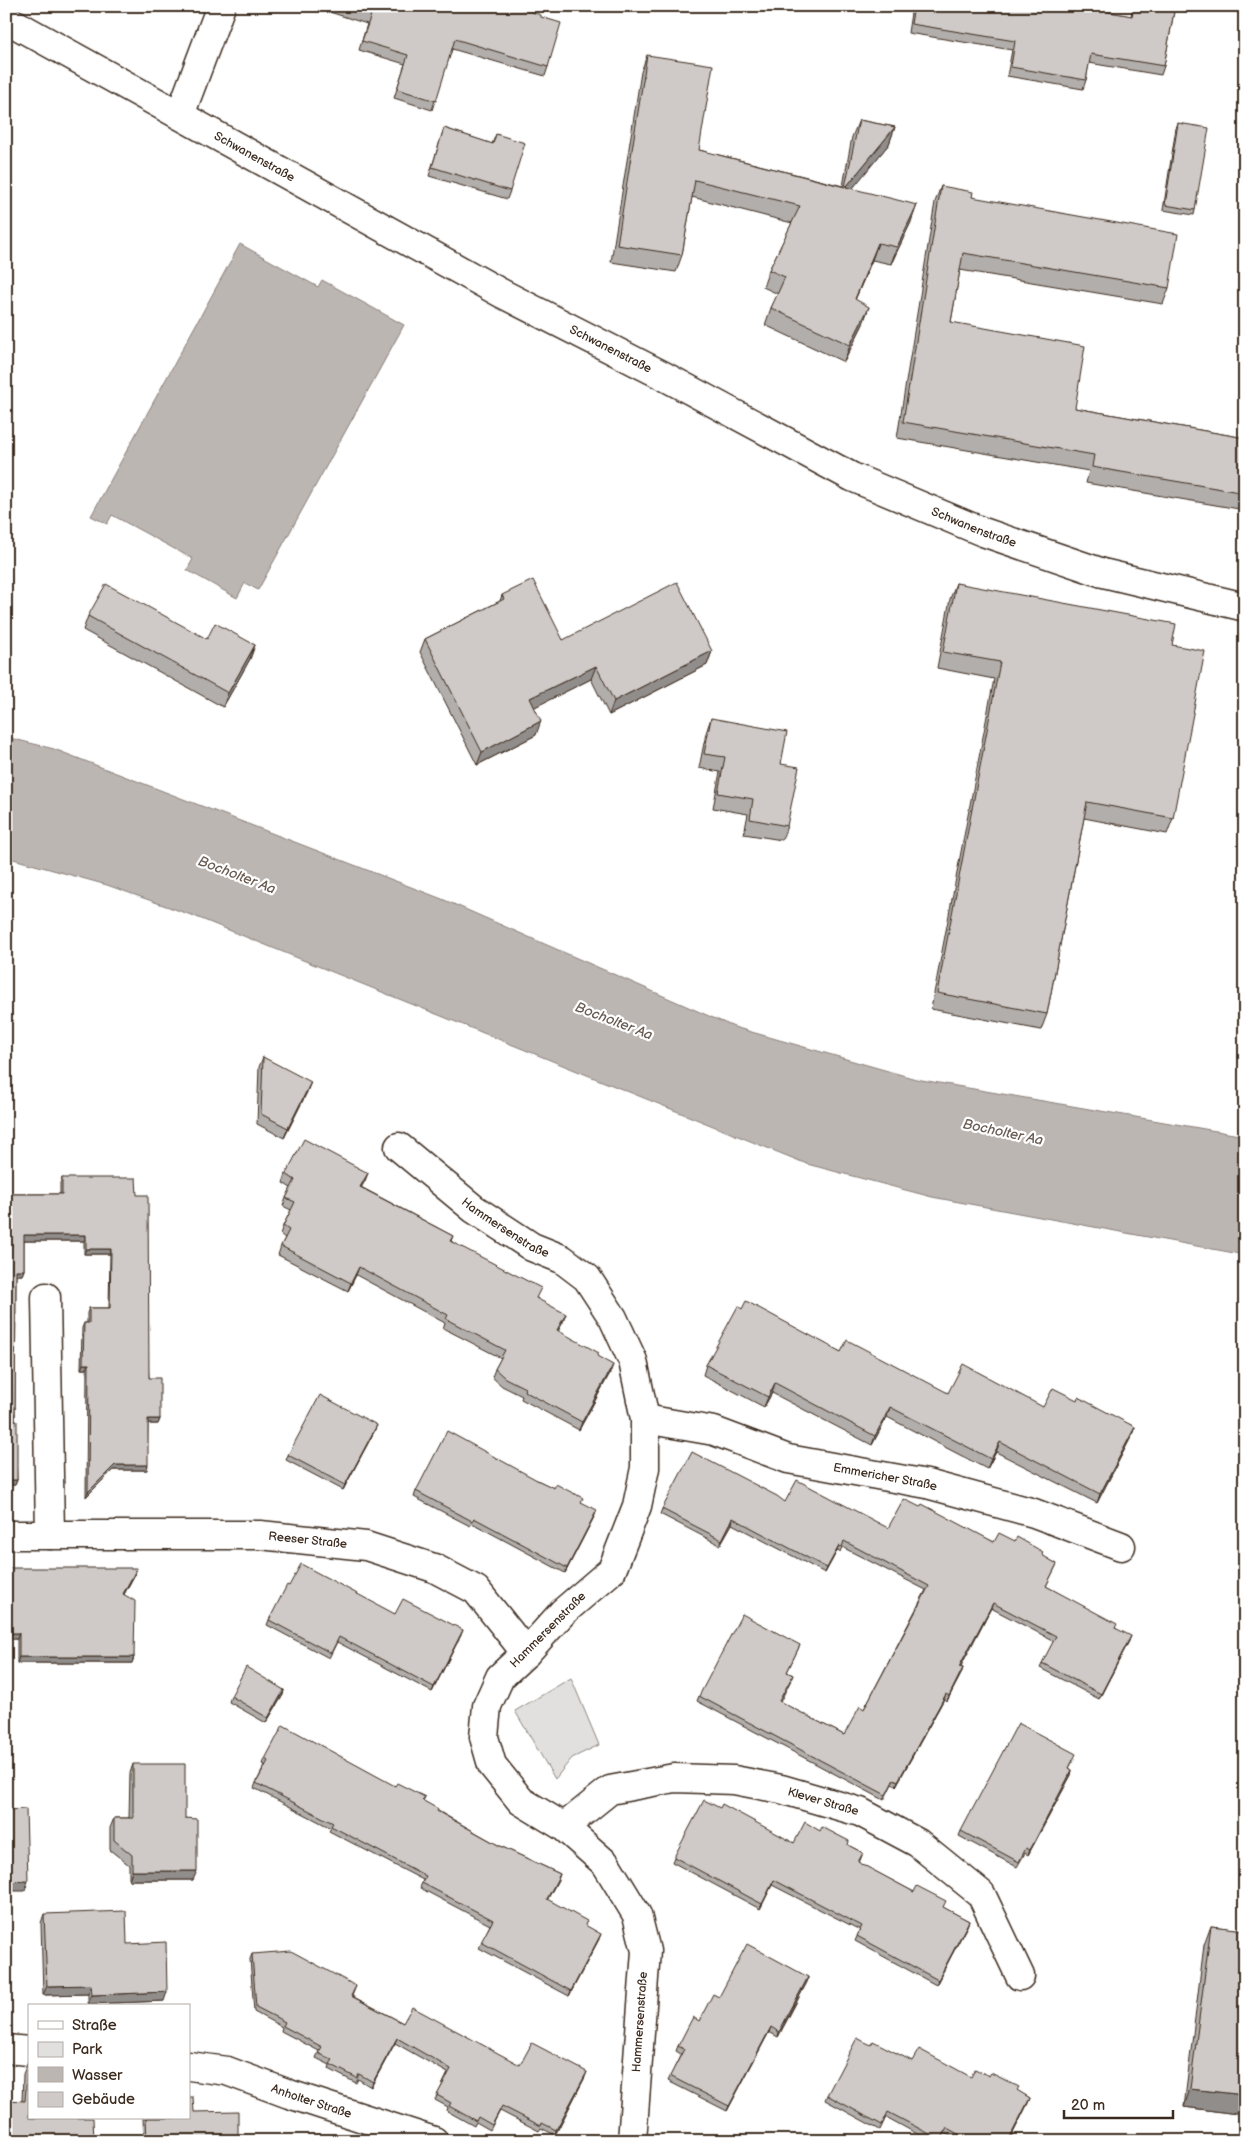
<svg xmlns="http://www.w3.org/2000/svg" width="1251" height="2147" font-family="'Balsamiq Sans',sans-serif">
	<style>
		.green { fill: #e2e0de; stroke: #8e857e }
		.water { fill: #bcb6b3; stroke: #887e77 }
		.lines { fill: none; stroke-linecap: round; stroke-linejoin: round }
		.minor-casing { stroke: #3b2a1e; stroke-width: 31 }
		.minor { stroke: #fff; stroke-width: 28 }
		.wall { fill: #b2aeab; stroke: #3b2a1e }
		.shaded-wall { fill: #918d8b; stroke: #3b2a1e }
		.building { fill: #cfcac7; stroke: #3b2a1e }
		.labels { text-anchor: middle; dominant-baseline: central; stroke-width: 4.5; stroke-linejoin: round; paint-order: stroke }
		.street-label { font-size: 12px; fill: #3b2a1e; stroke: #fff }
		.water-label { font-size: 14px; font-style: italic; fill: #685b52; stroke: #fff }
	</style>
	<rect width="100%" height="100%" fill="#fff"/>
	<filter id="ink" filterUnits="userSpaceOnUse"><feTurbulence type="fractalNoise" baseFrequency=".02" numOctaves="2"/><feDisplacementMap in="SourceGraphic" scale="10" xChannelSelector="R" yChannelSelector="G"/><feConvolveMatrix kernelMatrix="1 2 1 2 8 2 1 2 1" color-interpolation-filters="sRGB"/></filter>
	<g filter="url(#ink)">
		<path class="green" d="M571,1678L599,1745L572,1758L555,1779L515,1711Z"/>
		<g class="water">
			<path d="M240,244L318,287L322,280L404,325L258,590L245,583L237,598L187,570L193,559L112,515L107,524L91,516Z"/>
			<path d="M6,737L54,749L442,899L734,1027L916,1079L1245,1136V1255L932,1197L807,1164L194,916L107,885L6,857Z"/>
		</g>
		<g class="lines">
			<defs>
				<g id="minor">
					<path id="s1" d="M6,19L501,293L662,375L852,477L983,532L1103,573L1245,607"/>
					<path d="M180,115L221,6"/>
					<path id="s2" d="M399,1147L474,1209L532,1247L562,1259L587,1278L613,1318L633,1361L645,1419V1468L637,1506L612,1570L563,1612L526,1653L500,1677L487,1706L484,1737L492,1765L521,1801L564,1827L606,1864L637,1915L646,1951L632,2141"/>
					<path d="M46,1297L50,1535"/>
					<path id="s3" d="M645,1419L714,1431L788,1459L927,1484L1034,1513L1121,1546"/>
					<path id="s4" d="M6,1535H260L366,1546L434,1568L476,1590L526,1653"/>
					<path id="s5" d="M564,1827L610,1790L674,1778L734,1780L781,1789L860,1812L918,1843L981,1894L1020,1976"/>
					<path d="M6,2049L29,2051"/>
					<path id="s6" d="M189,2066L227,2071L289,2094L434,2141"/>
				</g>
			</defs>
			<use href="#minor" class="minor-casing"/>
			<use href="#minor" class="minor"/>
		</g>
		<g class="wall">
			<path d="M311,6H513L541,17L548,67L545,76L452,49L432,110L394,98L405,64L359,50L367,24Z"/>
			<path d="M912,6H1076L1131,16L1133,6H1175L1164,66L1161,75L1089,63L1086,80L1083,89L1007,76L1012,50L908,33Z"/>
			<path d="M647,55L699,150L843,186L852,137L859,120L895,127L889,144L852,188L911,222L891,264L872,260L855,300L863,324L844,362L765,325L771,308L778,294L763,287L769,270L792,223L692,197L682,255L676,272L611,262L641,72Z"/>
			<path d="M1178,123L1195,210L1194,215L1163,210L1176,128Z"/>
			<path d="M444,128L492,144L496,134L510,191L507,199L429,176Z"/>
			<path d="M941,186L972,197L1169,288L1163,304L960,270L951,322L1075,408L1245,438V510L1086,483L1089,471L897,438L935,202Z"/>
			<path d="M956,583L1172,645L1173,818L1167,834L1084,818L1047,1014L1041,1030L931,1009L994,679L937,668L950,599Z"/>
			<path d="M502,595L563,640L712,651L707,665L609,715L591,679L534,707L536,735L477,765L420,652L425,639L500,601Z"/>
			<path d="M88,616L207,639L255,645L250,659L223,707L83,630Z"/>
			<path d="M1245,673V699L1240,698Z"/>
			<path d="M711,718L781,764L787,826L782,840L744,834L748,814L713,808L720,772L699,768L706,733Z"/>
			<path d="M263,1057L307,1092L284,1138L257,1124L259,1067Z"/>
			<path d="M368,1173L361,1187L453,1236L451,1241L537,1298L563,1322L558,1331L597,1357L610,1373L579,1430L521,1399L522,1396L502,1386L492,1377L495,1369L501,1358L443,1328L445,1323L356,1275L348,1291L278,1255L281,1246L285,1238L280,1234L283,1226L291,1210L283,1206L286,1198L291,1188L283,1183L286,1174Z"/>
			<path d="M62,1178L137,1195L149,1378L160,1419L158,1424H148L147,1470H113L86,1497L87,1369H81L82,1328L84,1323H87V1313L89,1308H109L110,1254H84V1241H24V1270L22,1275H16L15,1421L17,1480L15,1485H6V1194H60V1183Z"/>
			<path d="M742,1309L841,1352L948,1393L1043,1407L1077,1400L1135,1427L1131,1437L1097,1503L996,1452L987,1469L887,1417L872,1445L772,1393L764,1407L703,1375L706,1365Z"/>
			<path d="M375,1430L343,1490L286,1460L288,1455Z"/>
			<path d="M537,1480L581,1502L595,1515L565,1573L472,1523L470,1526L414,1497L416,1491Z"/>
			<path d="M785,1502L888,1528L920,1507L994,1542L1042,1556L1057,1564L1046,1586L1116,1628L1129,1641L1099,1699L1040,1668L1054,1641L991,1608L960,1667L963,1668L961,1674L947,1701L944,1699L896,1786L892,1784L884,1800L697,1701L699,1696L800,1645L787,1672L793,1675L791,1680L780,1702L844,1735L864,1709L926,1590L842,1547L840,1552L837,1551L825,1573L732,1524L720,1545L660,1514L662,1509Z"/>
			<path d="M135,1574L124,1594L134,1657L132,1663H17V1639H6Z"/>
			<path d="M289,1586L395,1614L461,1635L432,1692L337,1642L329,1658L267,1625L269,1620Z"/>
			<path d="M284,1690L283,1695L266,1723L229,1702L231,1696Z"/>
			<path d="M265,1759L395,1786L425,1797L423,1801L438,1811L498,1845L560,1874L547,1900L585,1925L599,1939L569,1996L479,1948L490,1925L420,1888L423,1880L329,1831L331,1828L254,1788L256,1783L265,1765L263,1764Z"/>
			<path d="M1074,1759L1069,1768L1072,1770L1071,1775L1028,1855L1025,1853L1017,1867L959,1836L961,1831Z"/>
			<path d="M133,1764L185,1818L193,1880H129V1865L110,1850V1828L114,1818H129L130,1773Z"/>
			<path d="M720,1808L794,1843L848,1845L863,1853L859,1863L969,1921L967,1926L936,1985L855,1941L860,1930L772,1885L760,1909L672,1862L674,1857Z"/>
			<path d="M44,1914L164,2001L88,2004V1994L43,1995L41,1923Z"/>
			<path d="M1245,1924V2115L1184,2107L1204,1945L1211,1926L1242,1930Z"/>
			<path d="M252,1954L356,1986L352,1996L403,2023L520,2065L585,2077L555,2135L541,2128L539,2131L500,2111L490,2130L476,2122L474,2126L447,2111L448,2107L435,2100L448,2073L395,2043L371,2087L358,2079L356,2083L329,2069L330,2065L316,2058L319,2051L281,2031L282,2027L254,2012L250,1959Z"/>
			<path d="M808,1977L807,1982L778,2037L769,2032L727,2111L668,2081L681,2054L676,2051L678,2046L719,1997Z"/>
			<path d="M871,2045L912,2061L1017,2091L1030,2098L1028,2103L1009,2141H959L945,2133L941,2141H930L886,2117L880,2130L825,2100L827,2095Z"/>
			<path d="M28,2062L94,2141L22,2101L23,2074Z"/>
			<path d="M194,2112L238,2137L254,2141H144L143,2118H189Z"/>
		</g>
		<g class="shaded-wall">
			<path d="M895,127L889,144L840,204L846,187Z"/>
			<path d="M917,205L911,222L891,264L897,247Z"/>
			<path d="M878,243L872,260L848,316L855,299Z"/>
			<path d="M869,307L863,324L844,362L850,345Z"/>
			<path d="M255,645L250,659L223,707L228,693Z"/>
			<path d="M712,651L707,665L609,715L614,701Z"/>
			<path d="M596,666L591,679L525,712L530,698Z"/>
			<path d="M541,721L536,735L477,765L482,752Z"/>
			<path d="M311,1082L307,1092L284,1138L288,1128Z"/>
			<path d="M368,1173L365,1181L357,1195L360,1187Z"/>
			<path d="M24,1235H86L84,1241H22Z"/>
			<path d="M86,1249H111L110,1254H84Z"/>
			<path d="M359,1267L356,1275L348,1291L351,1283Z"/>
			<path d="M16,1270H24L22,1275H14Z"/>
			<path d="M566,1314L563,1322L554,1339L557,1330Z"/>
			<path d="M83,1364H89L87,1369H81Z"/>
			<path d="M613,1365L610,1373L579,1430L582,1422Z"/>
			<path d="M775,1383L772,1393L764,1407L768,1397Z"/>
			<path d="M890,1407L887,1417L872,1445L875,1436Z"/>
			<path d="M148,1419H160L158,1424H147Z"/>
			<path d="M377,1425L375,1430L343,1490L345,1485Z"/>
			<path d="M1135,1427L1131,1437L1097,1503L1100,1494Z"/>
			<path d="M1000,1442L996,1452L987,1469L991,1459Z"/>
			<path d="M115,1465H148L147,1470H113L86,1497L88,1492Z"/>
			<path d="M6,1480H17L15,1485H6Z"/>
			<path d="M597,1510L595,1515L565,1573L567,1568Z"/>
			<path d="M733,1518L732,1524L720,1545L722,1540Z"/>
			<path d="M839,1546L837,1551L825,1573L827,1568Z"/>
			<path d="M137,1568L135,1574L121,1600L123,1594Z"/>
			<path d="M993,1603L991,1608L958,1672L959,1667Z"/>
			<path d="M463,1630L461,1635L432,1692L434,1687Z"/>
			<path d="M6,1633H19L17,1639H6Z"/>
			<path d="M1131,1636L1129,1641L1099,1699L1101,1694Z"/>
			<path d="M19,1657H134L132,1663H17Z"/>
			<path d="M963,1668L961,1674L947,1701L949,1696Z"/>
			<path d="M284,1690L283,1695L266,1723L268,1718Z"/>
			<path d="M946,1694L944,1699L896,1786L898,1781Z"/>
			<path d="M1072,1770L1071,1775L1028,1855L1030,1850Z"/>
			<path d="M132,1871H197L193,1880H129Z"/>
			<path d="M560,1874L558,1880L545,1904L547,1899Z"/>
			<path d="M774,1880L772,1885L760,1909L762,1904Z"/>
			<path d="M28,1881L25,1891H6V1882Z"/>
			<path d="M969,1921L967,1926L936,1985L938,1980Z"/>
			<path d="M601,1934L599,1939L569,1996L571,1991Z"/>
			<path d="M808,1977L807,1982L778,2037L779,2032Z"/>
			<path d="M91,1985L88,1994L43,1995L47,1986Z"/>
			<path d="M167,1992L164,2001L88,2004L92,1995Z"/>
			<path d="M771,2027L769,2032L727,2111L729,2106Z"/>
			<path d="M397,2038L395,2043L371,2087L373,2082Z"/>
			<path d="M587,2072L585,2077L555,2135L556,2130Z"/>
			<path d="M1190,2089L1245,2095V2115L1184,2107Z"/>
			<path d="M1030,2098L1028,2103L1009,2141H1008Z"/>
		</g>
		<g class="building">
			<path d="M344,6H513L541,15V17L561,23L548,67L455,39L436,101L397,89L408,55L362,41L371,15Z"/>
			<path d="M914,6H1076L1132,16L1134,6H1175L1164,66L1091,54L1086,80L1011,67L1015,41L911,24Z"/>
			<path d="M647,55L713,65L699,150L845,187L859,120L895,127L846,187L917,205L897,247L878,243L855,299L869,307L850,345L771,308L785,277L769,270L800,206L695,180L682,255L617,245Z"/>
			<path d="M1178,123L1209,128L1195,210L1165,205Z"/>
			<path d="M444,128L493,144L496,134L525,143L510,191L432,167Z"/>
			<path d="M941,186L973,192L972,197L1178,234L1169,288L963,253L951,322L1085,346L1075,408L1245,438V493L1092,467L1094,455L903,422Z"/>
			<path d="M533,580L563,640L677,582L712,651L614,701L596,666L530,698L541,721L482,752L425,639L504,599L502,595Z"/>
			<path d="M956,583L1176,624L1172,645L1205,651L1173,818L1087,802L1047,1014L937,993L1000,662L943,652Z"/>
			<path d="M106,584L207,639L215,623L255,645L228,693L88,616Z"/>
			<path d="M711,718L787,732L781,764L799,767L787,826L750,819L753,799L718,793L725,757L704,754Z"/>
			<path d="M263,1057L311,1082L288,1128L261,1114Z"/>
			<path d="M304,1139L368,1173L360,1187L453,1236L450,1241L541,1288L536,1298L566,1314L557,1330L599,1353L597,1356L613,1365L582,1422L524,1391L525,1388L505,1378L495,1369L505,1350L446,1319L448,1315L359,1267L351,1283L281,1246L289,1230L283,1226L295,1202L286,1198L295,1180L286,1174Z"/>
			<path d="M62,1178H136L137,1195H148L149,1378H160V1419H148V1465H115L88,1492L89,1364H83L84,1323H89V1308H110L111,1249H86V1235H24V1270H16L15,1421H17V1480H6V1194H62Z"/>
			<path d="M746,1301L841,1352L847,1340L948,1393L963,1364L1043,1407L1053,1388L1077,1400L1078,1397L1135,1427L1100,1494L1000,1442L991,1459L890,1407L875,1436L775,1383L768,1397L706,1365L738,1306L742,1309Z"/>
			<path d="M320,1395L377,1425L345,1485L288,1455Z"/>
			<path d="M447,1431L537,1480L554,1488L556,1484L569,1491L583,1498L581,1502L597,1510L567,1568L474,1518L472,1521L416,1491Z"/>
			<path d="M692,1452L777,1496L785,1502L797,1480L888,1528L904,1499L920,1507L922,1504L994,1542L999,1533L1015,1541L1017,1537L1043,1552L1042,1555L1057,1564L1046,1586L1117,1624L1115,1628L1131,1636L1101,1694L1042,1663L1056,1636L993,1603L959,1667L963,1668L949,1696L946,1694L898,1781L894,1779L886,1795L699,1696L742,1614L800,1645L787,1672L793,1675L779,1701L844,1735L860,1706L864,1709L929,1586L844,1541L842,1547L839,1546L827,1568L733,1518L722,1540L662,1509Z"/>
			<path d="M301,1564L395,1614L403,1599L463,1630L434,1687L339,1637L331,1653L269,1620L287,1585L289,1586Z"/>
			<path d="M6,1568H137L123,1594L135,1601L134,1657H19V1633H6Z"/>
			<path d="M246,1667L284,1690L268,1718L231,1696Z"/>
			<path d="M1018,1723L1076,1754L1069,1768L1072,1770L1030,1850L1026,1848L1019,1862L961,1831Z"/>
			<path d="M283,1725L395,1786L397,1783L425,1797L422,1800L438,1809L437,1811L498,1845L560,1874L547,1899L587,1921L585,1925L601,1934L571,1991L481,1942L493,1920L422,1883L426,1876L331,1826L333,1823L256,1783L268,1761L265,1759Z"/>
			<path d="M133,1764H185V1818L197,1819V1871H132V1855L114,1840V1818H133Z"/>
			<path d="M704,1800L720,1808L722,1804L794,1843L805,1822L820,1831L822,1827L849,1841L848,1845L863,1853L858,1862L914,1892L917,1886L946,1901L943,1907L969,1921L938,1980L857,1936L862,1926L774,1880L762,1904L674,1857Z"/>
			<path d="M26,1809L28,1881L6,1882V1810Z"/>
			<path d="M126,1911L127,1944L166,1942L167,1992L92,1995L91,1985L47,1986L44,1914Z"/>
			<path d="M1211,1926L1245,1930V2095L1190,2089Z"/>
			<path d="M747,1944L808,1977L779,2032L771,2027L729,2106L670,2076L684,2049L678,2046L693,2017L699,2021L713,1994L719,1997Z"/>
			<path d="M291,1951L356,1986L351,1996L403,2023L412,2007L520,2065L532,2043L587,2072L556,2130L542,2123L541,2126L502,2106L492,2125L478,2117L476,2121L449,2106L451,2103L437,2095L451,2069L397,2038L373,2082L359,2074L357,2078L330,2064L333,2060L318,2053L322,2047L283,2026L285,2022L256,2007L252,1954Z"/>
			<path d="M857,2038L871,2045L873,2041L912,2061L919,2049L971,2077L975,2069L989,2076L991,2073L1019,2087L1017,2090L1030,2098L1008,2141H971L947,2128L941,2140L888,2112L882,2125L827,2095Z"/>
			<path d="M28,2062H29V2118H93L94,2141H6V2100L25,2101Z"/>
			<path d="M189,2097H193L194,2112L238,2111V2137L254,2141H147L146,2118H189Z"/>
		</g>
	</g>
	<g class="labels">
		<g class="street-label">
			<text stroke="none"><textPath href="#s1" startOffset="284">Schwanenstraße</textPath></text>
			<text stroke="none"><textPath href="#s1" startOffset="689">Schwanenstraße</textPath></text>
			<text stroke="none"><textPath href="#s1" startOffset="1094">Schwanenstraße</textPath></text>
			<text stroke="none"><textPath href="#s2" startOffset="134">Hammersenstraße</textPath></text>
			<text stroke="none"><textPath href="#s3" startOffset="248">Emmericher Straße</textPath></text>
			<text stroke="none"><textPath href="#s4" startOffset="302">Reeser Straße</textPath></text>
			<text transform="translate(548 1630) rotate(-45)">Hammersenstraße</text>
			<text stroke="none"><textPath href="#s5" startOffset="276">Klever Straße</textPath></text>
			<text transform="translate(640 2022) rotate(-86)">Hammersenstraße</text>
			<text stroke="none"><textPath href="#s6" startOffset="128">Anholter Straße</textPath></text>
		</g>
		<g class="water-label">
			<text transform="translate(237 875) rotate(21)">Bocholter Aa</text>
			<text transform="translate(614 1021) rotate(21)">Bocholter Aa</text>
			<text transform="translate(1003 1132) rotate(12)">Bocholter Aa</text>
		</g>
	</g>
	<rect width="1251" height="2147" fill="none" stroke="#fff" stroke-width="25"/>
	<rect x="12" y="12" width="1226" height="2122" fill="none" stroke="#3b2a1e" stroke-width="2" filter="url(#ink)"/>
	<rect x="28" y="2004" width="162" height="115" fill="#ffffff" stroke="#b1aaa5"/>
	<rect x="38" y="2021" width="25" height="8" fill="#ffffff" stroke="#b1aaa5"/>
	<text x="72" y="2030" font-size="15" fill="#3b2a1e">Straße</text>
	<rect x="38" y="2042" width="25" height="15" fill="#e2e0de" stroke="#b1aaa5"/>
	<text x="72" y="2054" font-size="15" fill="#3b2a1e">Park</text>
	<rect x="38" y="2067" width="25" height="15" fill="#bcb6b3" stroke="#b1aaa5"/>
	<text x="72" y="2080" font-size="15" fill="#3b2a1e">Wasser</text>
	<rect x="38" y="2092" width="25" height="15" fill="#cfcac7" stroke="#b1aaa5"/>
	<text x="72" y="2104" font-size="15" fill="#3b2a1e">Gebäude</text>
	<path d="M1064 2110v8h109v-8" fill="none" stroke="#3b2a1e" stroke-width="2.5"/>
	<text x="1071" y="2110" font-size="15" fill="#3b2a1e" stroke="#ffffff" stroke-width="4" paint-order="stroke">20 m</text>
</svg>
